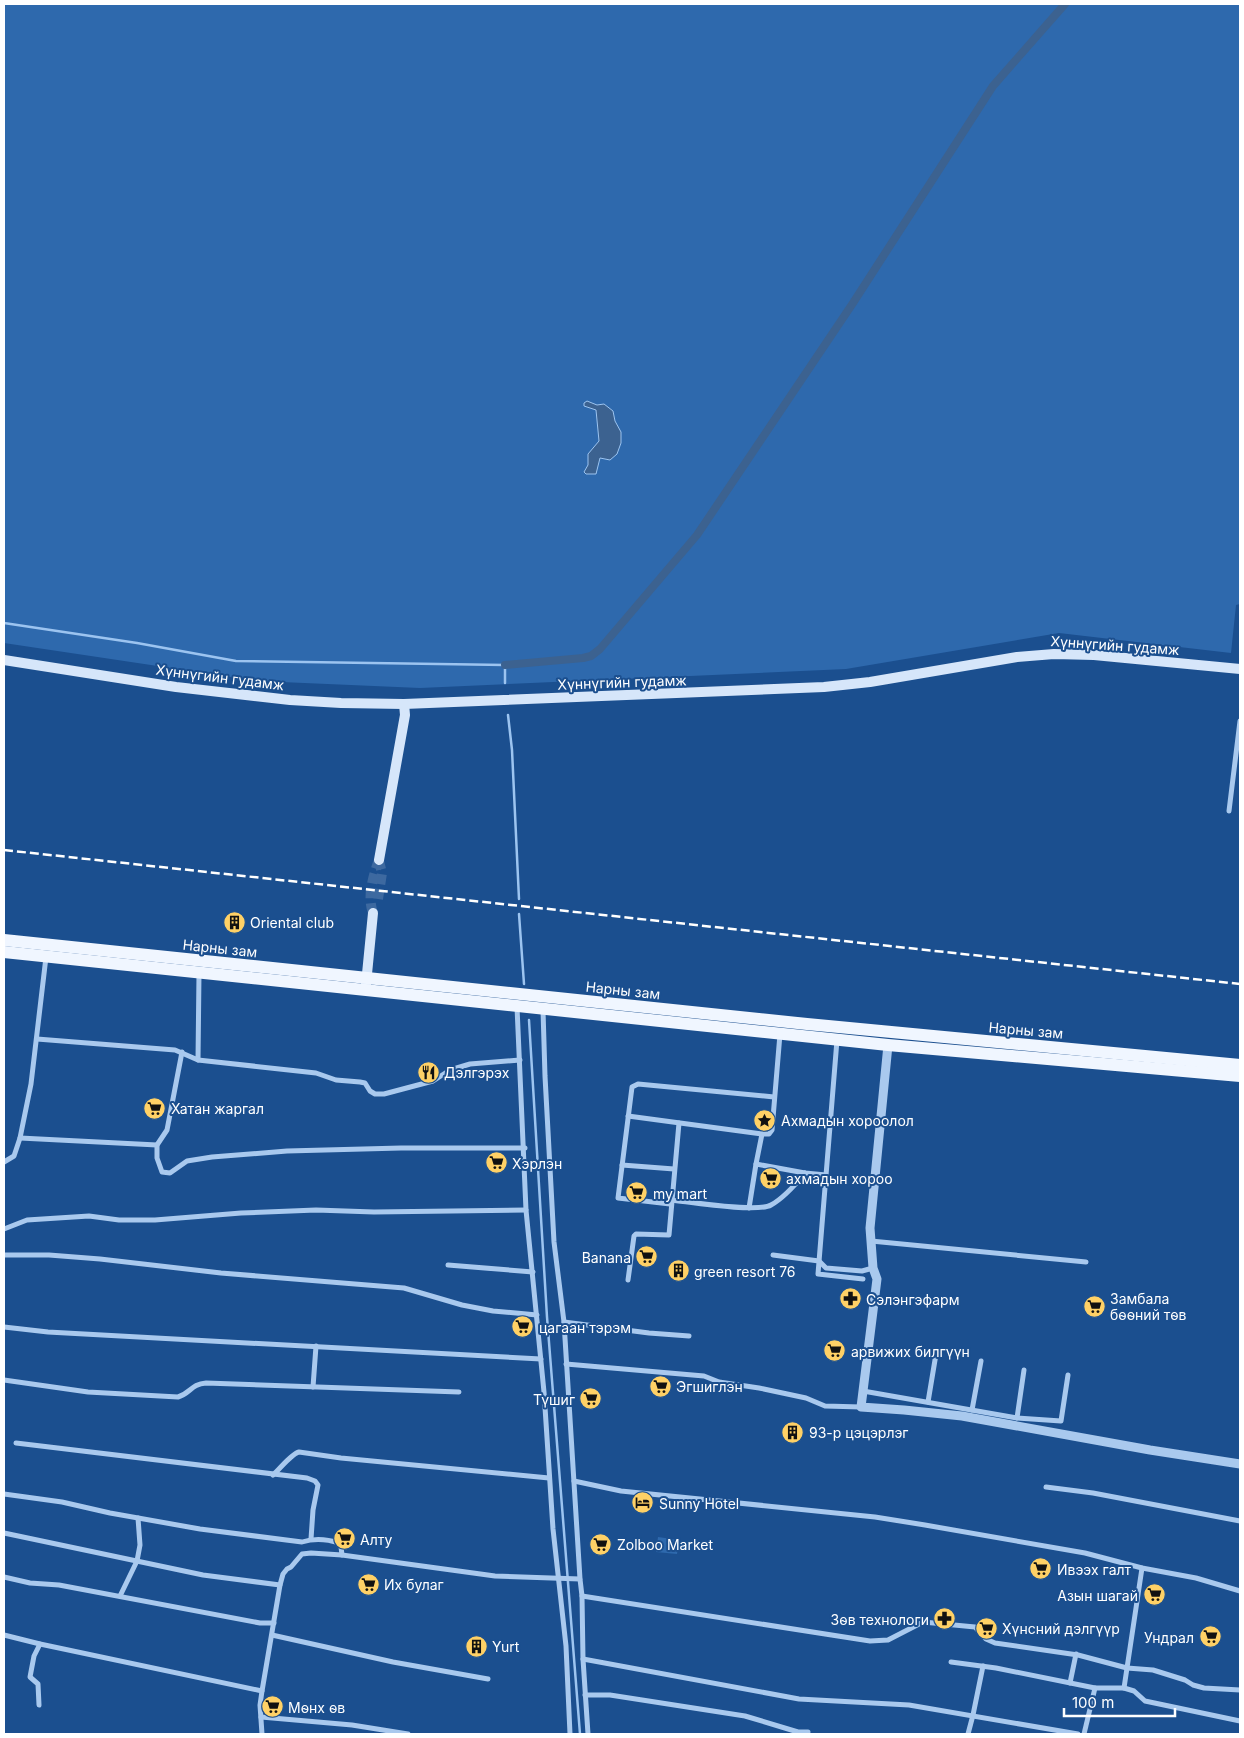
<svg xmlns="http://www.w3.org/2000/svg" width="1244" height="1738" font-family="Inter,sans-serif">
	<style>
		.green { fill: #2e69ad }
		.water { fill: #3c6290; stroke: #9cc4f0 }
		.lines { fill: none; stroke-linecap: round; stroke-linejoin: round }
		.stream { stroke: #9cc4f0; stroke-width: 2.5 }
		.canal { stroke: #3c6290; stroke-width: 8 }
		.secondary-tunnel { stroke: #3d69a0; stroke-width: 10; stroke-dasharray: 10 5; stroke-linecap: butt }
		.minor { stroke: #a9c9ee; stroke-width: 5 }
		.tertiary { stroke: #a9c9ee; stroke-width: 9 }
		.secondary { stroke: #d6e6fa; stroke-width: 10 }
		.primary { stroke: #f0f6ff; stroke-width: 12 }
		.rail { stroke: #fff; stroke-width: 2.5; stroke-dasharray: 9 4; stroke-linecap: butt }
		.labels { text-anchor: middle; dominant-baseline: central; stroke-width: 4; stroke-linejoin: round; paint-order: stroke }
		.street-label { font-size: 14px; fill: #fff; stroke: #1b4f8f }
		.poi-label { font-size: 14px; fill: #fff; stroke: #1b4f8f; text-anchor: start }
	</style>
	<rect width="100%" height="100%" fill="#1b4f8f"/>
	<g class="green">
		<path d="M4,4H1240V604L1236,605L1231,653L1059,633L846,669L420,688L258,681L4,643Z"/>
		<path d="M658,1537L679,1540L677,1554L656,1552Z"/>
	</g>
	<path class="water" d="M587,401L597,405L604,404L613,411L615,421L621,432V443L617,454L610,460L600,458L596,474H586L584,472L588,465V454L599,441L596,410L584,406V403Z"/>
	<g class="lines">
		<g class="stream">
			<path d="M4,623L137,643L236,661L505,665V683"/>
			<path d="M508,715L512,750L519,899"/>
			<path d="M519,914L524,984"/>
			<path d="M529,1020L547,1317L580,1734"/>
		</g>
		<path class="canal" d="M505,665L583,658L591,656L600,649L697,535L853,303L993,86L1065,4"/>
		<g class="secondary-tunnel">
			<path d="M378,899L382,873L379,861"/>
			<path d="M373,913C367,897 373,876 379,860"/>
		</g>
		<g class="minor">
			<path d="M1229,811L1240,721"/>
			<path d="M517,1007L526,1210L544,1392L553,1529L566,1646L570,1734"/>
			<path d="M543,1010L545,1076L554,1242L564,1322L580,1579L582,1596L583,1659L588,1734"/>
			<path d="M780,1034L772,1130L769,1134H762L756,1164L805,1173L826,1175"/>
			<path d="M37,1039L175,1050L198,1060L199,974"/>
			<path d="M837,1040L818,1274L863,1279"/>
			<path d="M182,1052L167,1130L157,1145V1158L162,1172L170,1173L187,1161L212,1157L287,1151L401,1148H525"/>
			<path d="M198,1060L316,1073L336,1080L360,1082L365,1083L370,1091L375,1094H384L433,1081L450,1070L470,1064L520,1060"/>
			<path d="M628,1116L762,1134"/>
			<path d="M20,1138L157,1145"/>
			<path d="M4,1162L14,1156L20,1138L31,1084L46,957"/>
			<path d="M622,1165L674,1169"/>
			<path d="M671,1200C690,1202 757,1213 771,1205C784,1198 796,1184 805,1173"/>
			<path d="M670,1204L618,1198L632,1087L638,1084L774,1097"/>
			<path d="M749,1208L756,1164"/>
			<path d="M4,1229L27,1220L89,1216L119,1220H155L241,1213L316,1210L374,1212L526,1210"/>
			<path d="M871,1241L1086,1262"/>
			<path d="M4,1255H49L100,1259L221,1273L404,1288L462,1305L493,1311L537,1315"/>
			<path d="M773,1255L819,1261L826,1268L862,1271L873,1268"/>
			<path d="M448,1265L533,1272"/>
			<path d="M628,1280L634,1236L636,1234L669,1235L679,1123"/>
			<path d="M564,1322L649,1333L689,1336"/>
			<path d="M4,1327L48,1332L541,1359"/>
			<path d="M566,1364L704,1376L719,1382L759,1388L806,1398L825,1406L861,1407"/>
			<path d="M4,1380L88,1392L178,1397C191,1393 191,1384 206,1383L459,1392"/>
			<path d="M313,1387L316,1346"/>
			<path d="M863,1391L1017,1418L1061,1421L1068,1375"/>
			<path d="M928,1402L936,1354"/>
			<path d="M972,1410L981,1361"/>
			<path d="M1017,1418L1024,1370"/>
			<path d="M16,1443L307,1478L315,1481L318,1485L313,1510L311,1539"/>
			<path d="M273,1475C280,1469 291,1454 299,1452L341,1458L549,1478"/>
			<path d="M574,1481L621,1491L875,1517L925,1525L1085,1553L1142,1568L1196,1578L1240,1591"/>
			<path d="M1046,1487L1093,1493L1240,1521"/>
			<path d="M4,1494L62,1502L110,1513L200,1529L302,1542C314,1538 327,1539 339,1543L341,1547L342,1555"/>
			<path d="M4,1533L203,1575L280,1585"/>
			<path d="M4,1577L30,1583L59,1585L260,1623H274"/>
			<path d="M120,1596L137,1561L140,1545L138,1518"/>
			<path d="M582,1596L870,1641L888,1640L923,1622L975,1627L986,1639L995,1643L1078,1655L1127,1668L1153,1670L1185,1680L1193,1685L1204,1688L1240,1690"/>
			<path d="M4,1635L40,1644L262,1691"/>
			<path d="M272,1635L393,1662L488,1679"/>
			<path d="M583,1659L799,1699L909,1705L1078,1734"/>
			<path d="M951,1662L996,1668L1095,1688H1124L1142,1568"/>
			<path d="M1070,1683L1076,1654"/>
			<path d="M1124,1688L1134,1691L1145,1701L1240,1721"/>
			<path d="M585,1695H610L745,1716L798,1732H808"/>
			<path d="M39,1705L38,1684L30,1677L34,1656L40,1644"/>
			<path d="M261,1717L352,1725L408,1734"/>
			<path d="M262,1734L260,1705L262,1691L280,1585L283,1574L287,1569L291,1567L302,1554L311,1553L342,1555L495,1576L580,1579"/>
			<path d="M968,1734L973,1715L983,1666"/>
			<path d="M1084,1734L1095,1688"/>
		</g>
		<path class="tertiary" d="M888,1045L870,1228L873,1268L877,1279L861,1407L904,1410L962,1416L1150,1450L1240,1464"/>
		<g class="secondary">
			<path d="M4,660L176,687L290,700L341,703L404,704L824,687L870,682L1017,657L1054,654L1094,655L1240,669"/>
			<path d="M379,860L405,715L404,704"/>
			<path d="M366,984L373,913"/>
		</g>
		<g class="primary">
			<path d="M4,940L807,1024L1240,1065"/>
			<path d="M4,952L888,1045L1240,1076"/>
		</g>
		<path class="rail" d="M4,850L1240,984"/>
	</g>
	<defs>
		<symbol id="building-disc" viewBox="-11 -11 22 22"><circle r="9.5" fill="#ffd166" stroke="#1b4f8f"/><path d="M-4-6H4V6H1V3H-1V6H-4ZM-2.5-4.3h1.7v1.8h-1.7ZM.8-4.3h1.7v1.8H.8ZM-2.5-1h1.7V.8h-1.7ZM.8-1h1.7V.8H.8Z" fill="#111"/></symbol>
		<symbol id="restaurant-disc" viewBox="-11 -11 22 22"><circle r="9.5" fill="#ffd166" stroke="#1b4f8f"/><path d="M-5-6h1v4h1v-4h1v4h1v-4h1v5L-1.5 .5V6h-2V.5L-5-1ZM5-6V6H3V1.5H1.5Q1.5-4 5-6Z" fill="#111"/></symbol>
		<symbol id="supermarket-disc" viewBox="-11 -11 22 22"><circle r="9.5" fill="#ffd166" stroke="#1b4f8f"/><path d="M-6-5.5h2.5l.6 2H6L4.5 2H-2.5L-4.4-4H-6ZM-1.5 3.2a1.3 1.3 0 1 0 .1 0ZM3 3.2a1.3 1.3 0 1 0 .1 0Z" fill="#111"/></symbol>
		<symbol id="sight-disc" viewBox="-11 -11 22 22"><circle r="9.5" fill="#ffd166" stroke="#1b4f8f"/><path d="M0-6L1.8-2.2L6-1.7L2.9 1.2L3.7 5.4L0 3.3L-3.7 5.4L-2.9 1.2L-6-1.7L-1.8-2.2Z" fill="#111"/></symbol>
		<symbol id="pharmacy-disc" viewBox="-11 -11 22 22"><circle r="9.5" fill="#ffd166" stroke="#1b4f8f"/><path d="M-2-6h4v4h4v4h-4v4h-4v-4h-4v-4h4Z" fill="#111"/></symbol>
		<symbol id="hotel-disc" viewBox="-11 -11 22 22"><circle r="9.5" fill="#ffd166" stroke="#1b4f8f"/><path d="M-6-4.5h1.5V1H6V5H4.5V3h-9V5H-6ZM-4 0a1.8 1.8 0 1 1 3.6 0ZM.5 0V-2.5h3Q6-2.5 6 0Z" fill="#111"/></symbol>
	</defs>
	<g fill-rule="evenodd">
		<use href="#building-disc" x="222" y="910" width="25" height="25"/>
		<use href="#restaurant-disc" x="416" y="1060" width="25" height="25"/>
		<use href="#supermarket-disc" x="142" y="1096" width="25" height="25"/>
		<use href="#sight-disc" x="752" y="1108" width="25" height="25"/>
		<use href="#supermarket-disc" x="484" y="1150" width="25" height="25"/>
		<use href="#supermarket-disc" x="758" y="1166" width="25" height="25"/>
		<use href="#supermarket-disc" x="624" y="1180" width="25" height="25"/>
		<use href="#supermarket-disc" x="634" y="1244" width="25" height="25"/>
		<use href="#building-disc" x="666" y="1258" width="25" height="25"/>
		<use href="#pharmacy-disc" x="838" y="1286" width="25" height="25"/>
		<use href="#supermarket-disc" x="1082" y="1294" width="25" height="25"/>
		<use href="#supermarket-disc" x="510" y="1314" width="25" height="25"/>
		<use href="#supermarket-disc" x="822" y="1338" width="25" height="25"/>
		<use href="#supermarket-disc" x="648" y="1374" width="25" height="25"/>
		<use href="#supermarket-disc" x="578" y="1386" width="25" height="25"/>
		<use href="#building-disc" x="780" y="1420" width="25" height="25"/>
		<use href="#hotel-disc" x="630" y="1490" width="25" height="25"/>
		<use href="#supermarket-disc" x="332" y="1526" width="25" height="25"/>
		<use href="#supermarket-disc" x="588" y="1532" width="25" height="25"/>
		<use href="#supermarket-disc" x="1028" y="1556" width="25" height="25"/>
		<use href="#supermarket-disc" x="356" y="1572" width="25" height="25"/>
		<use href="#supermarket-disc" x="1142" y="1582" width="25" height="25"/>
		<use href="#pharmacy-disc" x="932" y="1606" width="25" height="25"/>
		<use href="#supermarket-disc" x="974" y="1616" width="25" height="25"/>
		<use href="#supermarket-disc" x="1198" y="1624" width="25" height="25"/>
		<use href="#building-disc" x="464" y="1634" width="25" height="25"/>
		<use href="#supermarket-disc" x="260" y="1694" width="25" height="25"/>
	</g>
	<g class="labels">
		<g class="street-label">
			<text transform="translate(1115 645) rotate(4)">Хүннүгийн гудамж</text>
			<text transform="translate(220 677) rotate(7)">Хүннүгийн гудамж</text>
			<text transform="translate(622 682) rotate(-2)">Хүннүгийн гудамж</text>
			<text transform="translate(220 948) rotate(6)">Нарны зам</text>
			<text transform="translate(623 990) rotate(6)">Нарны зам</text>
			<text transform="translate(1026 1030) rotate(5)">Нарны зам</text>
		</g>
		<g class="poi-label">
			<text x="250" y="922">Oriental club</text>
			<text x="444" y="1072">Дэлгэрэх</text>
			<text x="171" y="1108">Хатан жаргал</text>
			<text x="781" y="1120">Ахмадын хороолол</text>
			<text x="512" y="1163">Хэрлэн</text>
			<text x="786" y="1178">ахмадын хороо</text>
			<text x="653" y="1193">my mart</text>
			<text x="631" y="1257" text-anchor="end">Banana</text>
			<text x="694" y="1271">green resort 76</text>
			<text x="1110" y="1298">Замбала<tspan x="1110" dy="16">бөөний төв</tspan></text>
			<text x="866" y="1299">Сэлэнгэфарм</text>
			<text x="539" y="1327">цагаан тэрэм</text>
			<text x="851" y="1351">арвижих билгүүн</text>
			<text x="676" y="1386">Эгшиглэн</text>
			<text x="575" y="1399" text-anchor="end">Түшиг</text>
			<text x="809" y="1432">93-р цэцэрлэг</text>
			<text x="659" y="1503">Sunny Hotel</text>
			<text x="360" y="1539">Алту</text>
			<text x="617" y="1544">Zolboo Market</text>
			<text x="1057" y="1569">Ивээх галт</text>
			<text x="384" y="1584">Их булаг</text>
			<text x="1138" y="1595" text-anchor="end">Азын шагай</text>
			<text x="929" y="1619" text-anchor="end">Зөв технологи</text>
			<text x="1002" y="1628">Хүнсний дэлгүүр</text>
			<text x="1194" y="1637" text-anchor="end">Ундрал</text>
			<text x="492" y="1646">Yurt</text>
			<text x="288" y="1707">Мөнх өв</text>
		</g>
	</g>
	<rect width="1244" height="1738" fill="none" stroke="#ffffff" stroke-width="10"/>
	<path d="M1064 1708v8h111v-8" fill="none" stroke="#ffffff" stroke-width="2.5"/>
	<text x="1072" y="1708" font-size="15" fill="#ffffff" stroke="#1b4f8f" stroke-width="4" paint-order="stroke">100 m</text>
</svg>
